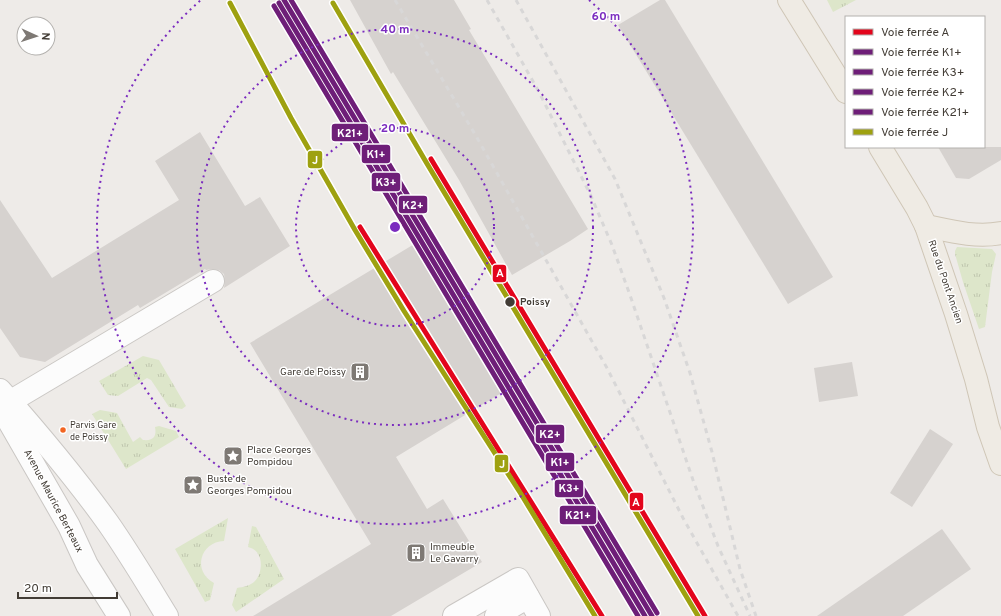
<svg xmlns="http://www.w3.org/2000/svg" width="1001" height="616" font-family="Overpass,sans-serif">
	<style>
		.grass { fill: url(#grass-tufts) }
		.building { fill: #d6d2cf }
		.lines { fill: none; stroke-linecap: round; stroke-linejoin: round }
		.minor-casing { stroke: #cac7c4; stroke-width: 24 }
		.major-casing { stroke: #cfc6b6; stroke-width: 24 }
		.minor { stroke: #fcfcfc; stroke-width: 22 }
		.major { stroke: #efebe4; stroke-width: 22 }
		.rail { stroke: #d8d7d7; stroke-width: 3; stroke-dasharray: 5 5; stroke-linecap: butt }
		.rail-1-casing { stroke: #fff; stroke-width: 8 }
		.rail-2-casing { stroke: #fff; stroke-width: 8 }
		.rail-3-casing { stroke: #fff; stroke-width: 8 }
		.rail-4-casing { stroke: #fff; stroke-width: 8 }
		.rail-5-casing { stroke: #fff; stroke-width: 8 }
		.rail-6-casing { stroke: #fff; stroke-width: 8 }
		.rail-1 { stroke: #e3051c; stroke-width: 5 }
		.rail-2 { stroke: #6e1e78; stroke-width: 5 }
		.rail-3 { stroke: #6e1e78; stroke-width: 5 }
		.rail-4 { stroke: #6e1e78; stroke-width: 5 }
		.rail-5 { stroke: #6e1e78; stroke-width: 5 }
		.rail-6 { stroke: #9ea110; stroke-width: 5 }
		.ring { fill: none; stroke: #7b2cbf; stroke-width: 2; stroke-dasharray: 2 4 }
		.stop-dot { fill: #423c35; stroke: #fff; stroke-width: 1.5 }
		.bus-dot { fill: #f26522; stroke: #fff; stroke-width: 1.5 }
		.labels { text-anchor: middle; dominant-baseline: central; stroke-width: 3; stroke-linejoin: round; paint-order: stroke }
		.bus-label { font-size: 9px; fill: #423c35; stroke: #fff; text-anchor: start }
		.street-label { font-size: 10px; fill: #423c35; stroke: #fff }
		.stop-label { font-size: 10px; font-weight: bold; fill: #423c35; stroke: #fff; text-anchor: start }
		.poi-label { font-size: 10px; fill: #423c35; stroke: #fff; text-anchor: start }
		.centre { fill: #7b2cbf; stroke: #fff; stroke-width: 2 }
		.ring-label { font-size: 12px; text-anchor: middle; font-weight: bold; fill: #7b2cbf; stroke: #fff; stroke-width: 3; stroke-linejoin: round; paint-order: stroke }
		.line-badge { stroke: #fff; stroke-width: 1.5 }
		.badge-label { font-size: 11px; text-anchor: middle; font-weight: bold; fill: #fff }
	</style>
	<defs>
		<pattern id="grass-tufts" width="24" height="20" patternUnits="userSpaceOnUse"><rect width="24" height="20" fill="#dde6ca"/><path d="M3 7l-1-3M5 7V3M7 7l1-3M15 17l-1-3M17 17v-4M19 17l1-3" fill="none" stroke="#bfc6ae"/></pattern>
	</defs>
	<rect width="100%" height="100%" fill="#eeebe8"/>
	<g class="grass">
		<path d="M827,0H856L833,12Z"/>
		<path d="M957,247L992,249L996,254L992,272L985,327L979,329L963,282L955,254V251Z"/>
		<path d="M143,356L159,360L186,406L182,409L169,407L151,380L147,378L118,396L108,395L99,381Z"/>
		<path d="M100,410L117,413L133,442L140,437L143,440C153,441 157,437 155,427L159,426L176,431L179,437L126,469L92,414Z"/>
		<path d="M228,518L224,541C200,542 192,571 214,583L210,600L205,602L175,549Z"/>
		<path d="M252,526L256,527L284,579L236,612L232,605L237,588C243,587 250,586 255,581C261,575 263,561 258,554C256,550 252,548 248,547Z"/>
	</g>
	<g class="building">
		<path d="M350,0H454L471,29L469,30L588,229L570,241L512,275L459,180L393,72L391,74Z"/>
		<path d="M660,0H665L833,277L788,304L618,25Z"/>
		<path d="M200,132L245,206L260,197L290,246L224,288L225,281L224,274L219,270L212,269L206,270L205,269L140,308L138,305L45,362L20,357L0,328V200L52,278L179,200L155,161Z"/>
		<path d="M938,147H1001V160L969,179L956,178Z"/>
		<path d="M416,243L458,315L456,316L503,392L396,457L427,509L443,499L482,562L391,616H253L371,544L250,343Z"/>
		<path d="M852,362L858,396L819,402L814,368Z"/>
		<path d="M930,429L953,444L912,507L890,493Z"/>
		<path d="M942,529L971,569L903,616H817Z"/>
	</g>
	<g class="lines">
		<defs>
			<g id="minor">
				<path d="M0,390C38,433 75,477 108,523C129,553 148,585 167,616"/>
				<path d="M0,406L69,526L87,565L119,616"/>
				<path d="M1,407L213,281"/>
				<path d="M454,616L518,579L539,616"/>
				<path d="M496,616L528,597"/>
			</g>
			<g id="major">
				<path d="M789,0L846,92"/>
				<path d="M880,147L917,208L926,226L956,314L976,379L988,427L1001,464"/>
				<path d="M926,226C950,231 976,238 1001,233"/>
			</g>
		</defs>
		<use href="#minor" class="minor-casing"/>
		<use href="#major" class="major-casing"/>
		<use href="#minor" class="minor"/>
		<use href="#major" class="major"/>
		<g class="rail">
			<path d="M395,0L476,136L607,368L683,518L738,616"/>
			<path d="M487,0L539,92L591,196L612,245L631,298L693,480L718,546L750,616"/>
			<path d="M516,0L615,179L664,298L690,373L712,452L740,569L756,616"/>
		</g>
		<defs>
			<g id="rail-1">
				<path d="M431,159L705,616"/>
				<path d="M360,227L602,616"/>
			</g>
			<path id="rail-2" d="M284,0L652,616"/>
			<path id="rail-3" d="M279,3L645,616"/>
			<path id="rail-4" d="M291,0L657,613"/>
			<path id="rail-5" d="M274,6L638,616"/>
			<g id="rail-6">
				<path d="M230,3L291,118L355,230L404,311L521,494L595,616"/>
				<path d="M333,3L426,162L698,616"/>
			</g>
		</defs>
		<use href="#rail-1" class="rail-1-casing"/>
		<use href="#rail-2" class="rail-2-casing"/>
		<use href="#rail-3" class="rail-3-casing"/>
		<use href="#rail-4" class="rail-4-casing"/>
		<use href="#rail-5" class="rail-5-casing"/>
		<use href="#rail-6" class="rail-6-casing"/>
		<use href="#rail-1" class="rail-1"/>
		<use href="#rail-2" class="rail-2"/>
		<use href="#rail-3" class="rail-3"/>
		<use href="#rail-4" class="rail-4"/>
		<use href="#rail-5" class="rail-5"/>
		<use href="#rail-6" class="rail-6"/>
	</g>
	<g class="ring">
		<circle cx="395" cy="227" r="99"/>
		<circle cx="395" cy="227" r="198"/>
		<path d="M589 0A298 298 0 1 1 201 0"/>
	</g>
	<defs>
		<symbol id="building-square" viewBox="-11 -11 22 22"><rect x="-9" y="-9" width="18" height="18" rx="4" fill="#7e7974" stroke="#fff"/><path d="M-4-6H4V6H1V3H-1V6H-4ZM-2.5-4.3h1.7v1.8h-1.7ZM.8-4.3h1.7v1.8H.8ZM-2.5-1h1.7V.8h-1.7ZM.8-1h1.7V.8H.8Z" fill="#fff"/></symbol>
		<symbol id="sight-square" viewBox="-11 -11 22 22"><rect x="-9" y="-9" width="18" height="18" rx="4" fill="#7e7974" stroke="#fff"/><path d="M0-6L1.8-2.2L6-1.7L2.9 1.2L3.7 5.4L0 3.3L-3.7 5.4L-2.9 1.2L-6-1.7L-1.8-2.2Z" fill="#fff"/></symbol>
	</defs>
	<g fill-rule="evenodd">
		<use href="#building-square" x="349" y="361" width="22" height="22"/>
		<use href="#sight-square" x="222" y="445" width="22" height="22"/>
		<use href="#sight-square" x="182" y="474" width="22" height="22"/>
		<use href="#building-square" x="405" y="542" width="22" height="22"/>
	</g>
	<circle class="stop-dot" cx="510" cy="302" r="5.5"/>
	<circle class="bus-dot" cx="63" cy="430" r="3.5"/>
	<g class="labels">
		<g class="bus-label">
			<text x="70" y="425">Parvis Gare<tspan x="70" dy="12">de Poissy</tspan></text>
		</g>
		<g class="street-label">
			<text transform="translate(945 282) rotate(71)">Rue du Pont Ancien</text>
			<text transform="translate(53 501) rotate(62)">Avenue Maurice Berteaux</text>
		</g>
		<g class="stop-label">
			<text x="520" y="302">Poissy</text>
		</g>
		<g class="poi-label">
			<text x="346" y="372" text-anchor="end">Gare de Poissy</text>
			<text x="247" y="450">Place Georges<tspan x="247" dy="12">Pompidou</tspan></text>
			<text x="207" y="479">Buste de<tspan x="207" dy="12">Georges Pompidou</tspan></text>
			<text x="430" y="547">Immeuble<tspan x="430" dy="12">Le Gavarry</tspan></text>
		</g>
	</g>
	<circle cx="395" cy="227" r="6" class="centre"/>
	<g class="ring-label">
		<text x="606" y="20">60 m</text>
		<text x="395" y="33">40 m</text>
		<text x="395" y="132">20 m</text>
	</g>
	<g class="line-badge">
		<rect x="331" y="123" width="38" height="19" rx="4" fill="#6e1e78"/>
		<rect x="361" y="144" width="30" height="20" rx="4" fill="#6e1e78"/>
		<rect x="307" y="150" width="16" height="19" rx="4" fill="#9ea110"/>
		<rect x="371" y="172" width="30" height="20" rx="4" fill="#6e1e78"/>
		<rect x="398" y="195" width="30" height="19" rx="4" fill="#6e1e78"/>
		<rect x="492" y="264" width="15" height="19" rx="4" fill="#e3051c"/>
		<rect x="535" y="424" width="30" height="20" rx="4" fill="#6e1e78"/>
		<rect x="545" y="452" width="30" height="20" rx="4" fill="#6e1e78"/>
		<rect x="494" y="454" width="15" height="19" rx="4" fill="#9ea110"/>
		<rect x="554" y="479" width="30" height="19" rx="4" fill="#6e1e78"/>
		<rect x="629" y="492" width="15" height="19" rx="4" fill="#e3051c"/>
		<rect x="559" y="505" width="38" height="20" rx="4" fill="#6e1e78"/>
	</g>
	<g class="badge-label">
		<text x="350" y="137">K21+</text>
		<text x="376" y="158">K1+</text>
		<text x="315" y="164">J</text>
		<text x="386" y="186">K3+</text>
		<text x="413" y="209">K2+</text>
		<text x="500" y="277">A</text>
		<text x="550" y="438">K2+</text>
		<text x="560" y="466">K1+</text>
		<text x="502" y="468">J</text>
		<text x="569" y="492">K3+</text>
		<text x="636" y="506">A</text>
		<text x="578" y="519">K21+</text>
	</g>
	<rect x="845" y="16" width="140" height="132" fill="#ffffff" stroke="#b3b1ae"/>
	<rect x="853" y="29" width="20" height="6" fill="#e3051c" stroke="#b3b1ae"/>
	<text x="881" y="36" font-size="12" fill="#423c35">Voie ferrée A</text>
	<rect x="853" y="49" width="20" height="6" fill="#6e1e78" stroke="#b3b1ae"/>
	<text x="881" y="56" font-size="12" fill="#423c35">Voie ferrée K1+</text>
	<rect x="853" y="69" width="20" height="6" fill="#6e1e78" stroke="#b3b1ae"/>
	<text x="881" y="76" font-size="12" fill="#423c35">Voie ferrée K3+</text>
	<rect x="853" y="89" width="20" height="6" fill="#6e1e78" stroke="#b3b1ae"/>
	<text x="881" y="96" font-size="12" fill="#423c35">Voie ferrée K2+</text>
	<rect x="853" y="109" width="20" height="6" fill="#6e1e78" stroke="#b3b1ae"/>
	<text x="881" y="116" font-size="12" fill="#423c35">Voie ferrée K21+</text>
	<rect x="853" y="129" width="20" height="6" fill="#9ea110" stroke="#b3b1ae"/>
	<text x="881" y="136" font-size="12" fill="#423c35">Voie ferrée J</text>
	<g transform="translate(36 36) rotate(93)"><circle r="19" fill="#ffffff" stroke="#b3b1ae"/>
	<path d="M0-3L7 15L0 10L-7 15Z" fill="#7e7974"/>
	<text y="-6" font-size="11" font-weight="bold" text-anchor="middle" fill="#423c35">N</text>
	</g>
	<path d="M18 592v6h99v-6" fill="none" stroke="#423c35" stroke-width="2"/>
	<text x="24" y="592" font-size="12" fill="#423c35" stroke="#ffffff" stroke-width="3" paint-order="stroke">20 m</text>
</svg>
